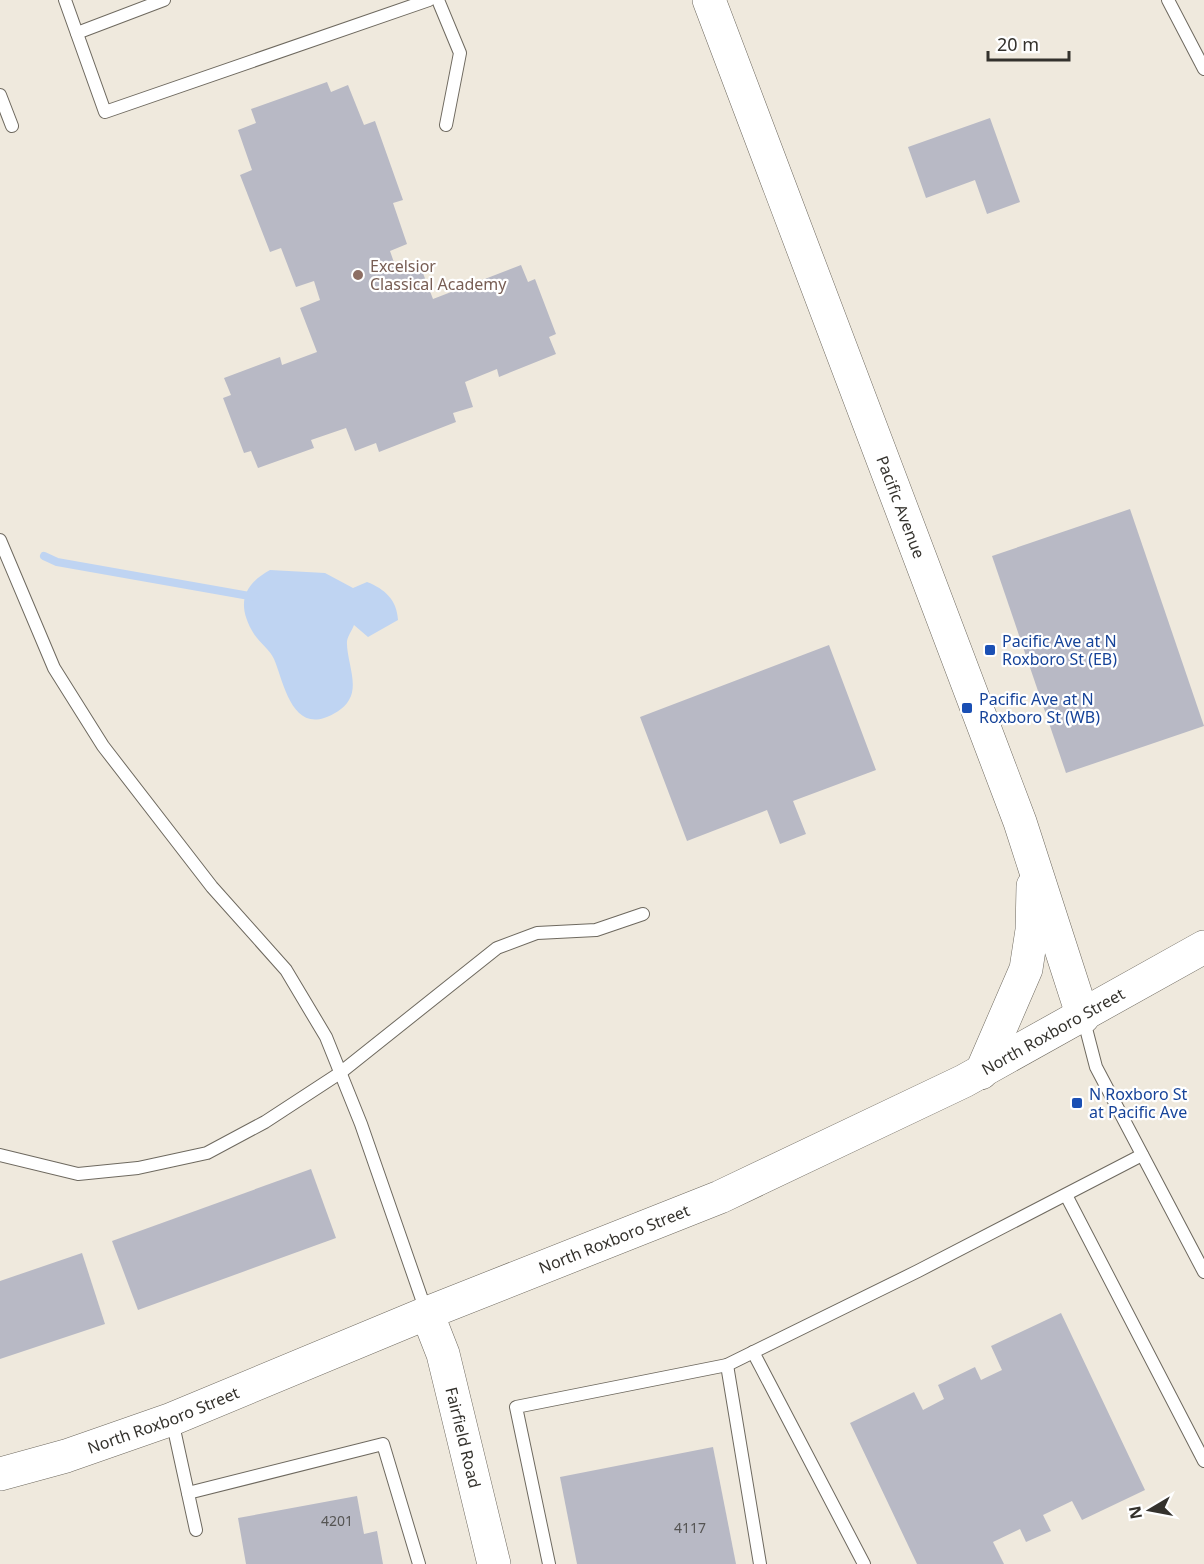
<svg xmlns="http://www.w3.org/2000/svg" width="1204" height="1564" font-family="'Noto Sans',sans-serif">
	<style>
		.water { fill: #bfd4f2 }
		.lines { fill: none; stroke-linecap: round; stroke-linejoin: round }
		.stream { stroke: #bfd4f2; stroke-width: 8 }
		.building { fill: #b8b9c5 }
		.lane-casing { stroke: #6e695f; stroke-width: 14 }
		.secondary-casing { stroke: #6e695f; stroke-width: 34 }
		.primary-casing { stroke: #6e695f; stroke-width: 34 }
		.lane { stroke: #fff; stroke-width: 12 }
		.secondary { stroke: #fff; stroke-width: 33 }
		.primary { stroke: #fff; stroke-width: 33 }
		.education-dot { fill: #8d6e63; stroke: #fff; stroke-width: 2 }
		.transit-dot { fill: #1a4fb4; stroke: #fff; stroke-width: 2 }
		.labels { text-anchor: middle; dominant-baseline: central; stroke-width: 4.5; stroke-linejoin: round; paint-order: stroke }
		.number-label { font-size: 14px; fill: #555453 }
		.education-label { font-size: 16px; fill: #785e54; stroke: #fff; text-anchor: start }
		.street-label { font-size: 16px; fill: #34322d; stroke: #fff }
		.transit-label { font-size: 16px; fill: #164399; stroke: #fff; text-anchor: start }
	</style>
	<rect width="100%" height="100%" fill="#efe9dd"/>
	<path class="water" d="M270,570L325,573L353,588L367,582C385,589 397,600 398,620L368,637L354,625C352,630 348,636 347,641C346,659 359,684 349,700C344,709 333,715 324,718C291,729 283,680 274,659C270,650 260,643 254,634C237,606 241,586 270,570Z"/>
	<g class="lines">
		<path class="stream" d="M44,556L57,562L255,597"/>
	</g>
	<g class="building">
		<path d="M327,82L331,92L348,85L364,125L375,121L403,200L393,203L407,244L390,251L397,271L419,263L433,299L521,265L528,282L535,279L556,334L549,337L556,354L499,377L497,369L465,382L473,407L453,413L456,422L379,452L376,443L355,451L346,428L311,440L314,448L258,468L251,451L244,453L223,398L231,395L224,378L280,357L282,365L317,352L300,308L320,300L314,281L296,287L281,248L270,252L240,175L252,170L238,130L256,123L251,109Z"/>
		<path d="M990,118L1020,202L987,214L975,180L926,198L908,147Z"/>
		<path d="M1130,509L1204,726L1066,773L992,556Z"/>
		<path d="M829,645L876,770L793,801L806,834L780,844L767,810L687,841L640,717Z"/>
		<path d="M311,1169L336,1238L138,1310L112,1241Z"/>
		<path d="M82,1253L105,1324L0,1359V1281Z"/>
		<path d="M1061,1313L1145,1490L1082,1520L1072,1501L1043,1515L1051,1531L1026,1542L1020,1529L993,1542L1004,1564H917L850,1423L914,1392L923,1410L944,1399L938,1385L975,1367L981,1380L1002,1370L991,1346Z"/>
		<path d="M713,1447L736,1564H577L560,1477Z"/>
		<path d="M357,1496L364,1534L377,1531L383,1564H246L238,1518Z"/>
	</g>
	<g class="lines">
		<defs>
			<g id="lane">
				<path d="M65,0L105,112L429,0"/>
				<path d="M438,0L460,53L446,125"/>
				<path d="M1168,0L1204,69"/>
				<path d="M77,33L164,0"/>
				<path d="M0,95L12,126"/>
				<path d="M0,540L54,668L103,746L212,887L286,970L326,1037L361,1124L426,1311"/>
				<path d="M1083,1017L1096,1067L1204,1272"/>
				<path d="M0,1155L78,1174L138,1168L207,1153L265,1122L340,1073L497,948L537,933L596,930L643,914"/>
				<path d="M1066,1195L1204,1461"/>
				<path d="M753,1352L864,1564"/>
				<path d="M727,1365L760,1564"/>
				<path d="M172,1420L196,1530"/>
				<path d="M188,1493L383,1444L419,1564"/>
				<path d="M549,1564L516,1407L727,1365L918,1271L1142,1155"/>
			</g>
			<g id="secondary">
				<path id="s1" d="M709,0L1020,822L1083,1017"/>
				<path d="M981,1073L1026,969L1032,930L1033,886"/>
				<path id="s2" d="M427,1313L443,1354L494,1564"/>
			</g>
			<g id="primary">
				<path id="s3" d="M0,1474L66,1456L172,1419L427,1313L720,1197L964,1081L1204,947"/>
			</g>
		</defs>
		<use href="#lane" class="lane-casing"/>
		<use href="#secondary" class="secondary-casing"/>
		<use href="#primary" class="primary-casing"/>
		<use href="#lane" class="lane"/>
		<use href="#secondary" class="secondary"/>
		<use href="#primary" class="primary"/>
	</g>
	<circle class="education-dot" cx="358" cy="275" r="6"/>
	<g class="transit-dot">
		<rect x="984" y="644" width="12" height="12" rx="3"/>
		<rect x="961" y="702" width="12" height="12" rx="3"/>
		<rect x="1071" y="1097" width="12" height="12" rx="3"/>
	</g>
	<g class="labels">
		<g class="number-label">
			<text x="337" y="1520">4201</text>
			<text x="690" y="1527">4117</text>
		</g>
		<g class="education-label">
			<text x="370" y="266">Excelsior<tspan x="370" dy="18">Classical Academy</tspan></text>
		</g>
		<g class="street-label">
			<text stroke="none"><textPath href="#s1" startOffset="542">Pacific Avenue</textPath></text>
			<text stroke="none"><textPath href="#s3" startOffset="1144">North Roxboro Street</textPath></text>
			<text stroke="none"><textPath href="#s3" startOffset="658">North Roxboro Street</textPath></text>
			<text stroke="none"><textPath href="#s3" startOffset="172">North Roxboro Street</textPath></text>
			<text stroke="none"><textPath href="#s2" startOffset="130">Fairfield Road</textPath></text>
		</g>
		<g class="transit-label">
			<text x="1002" y="641">Pacific Ave at N<tspan x="1002" dy="18">Roxboro St (EB)</tspan></text>
			<text x="979" y="699">Pacific Ave at N<tspan x="979" dy="18">Roxboro St (WB)</tspan></text>
			<text x="1089" y="1094">N Roxboro St<tspan x="1089" dy="18">at Pacific Ave</tspan></text>
		</g>
	</g>
	<g transform="translate(1150 1510) rotate(260)" stroke="#ffffff" stroke-width="4.5" paint-order="stroke">
	<path d="M0-4.5L10 22L0 15L-10 22Z" fill="#34322d"/>
	<text y="-9" font-size="16" font-weight="bold" text-anchor="middle" fill="#34322d">N</text>
	</g>
	<path d="M988 51v9h81v-9" fill="none" stroke="#34322d" stroke-width="3"/>
	<text x="997" y="51" font-size="18" fill="#34322d" stroke="#ffffff" stroke-width="4.5" paint-order="stroke">20 m</text>
</svg>
